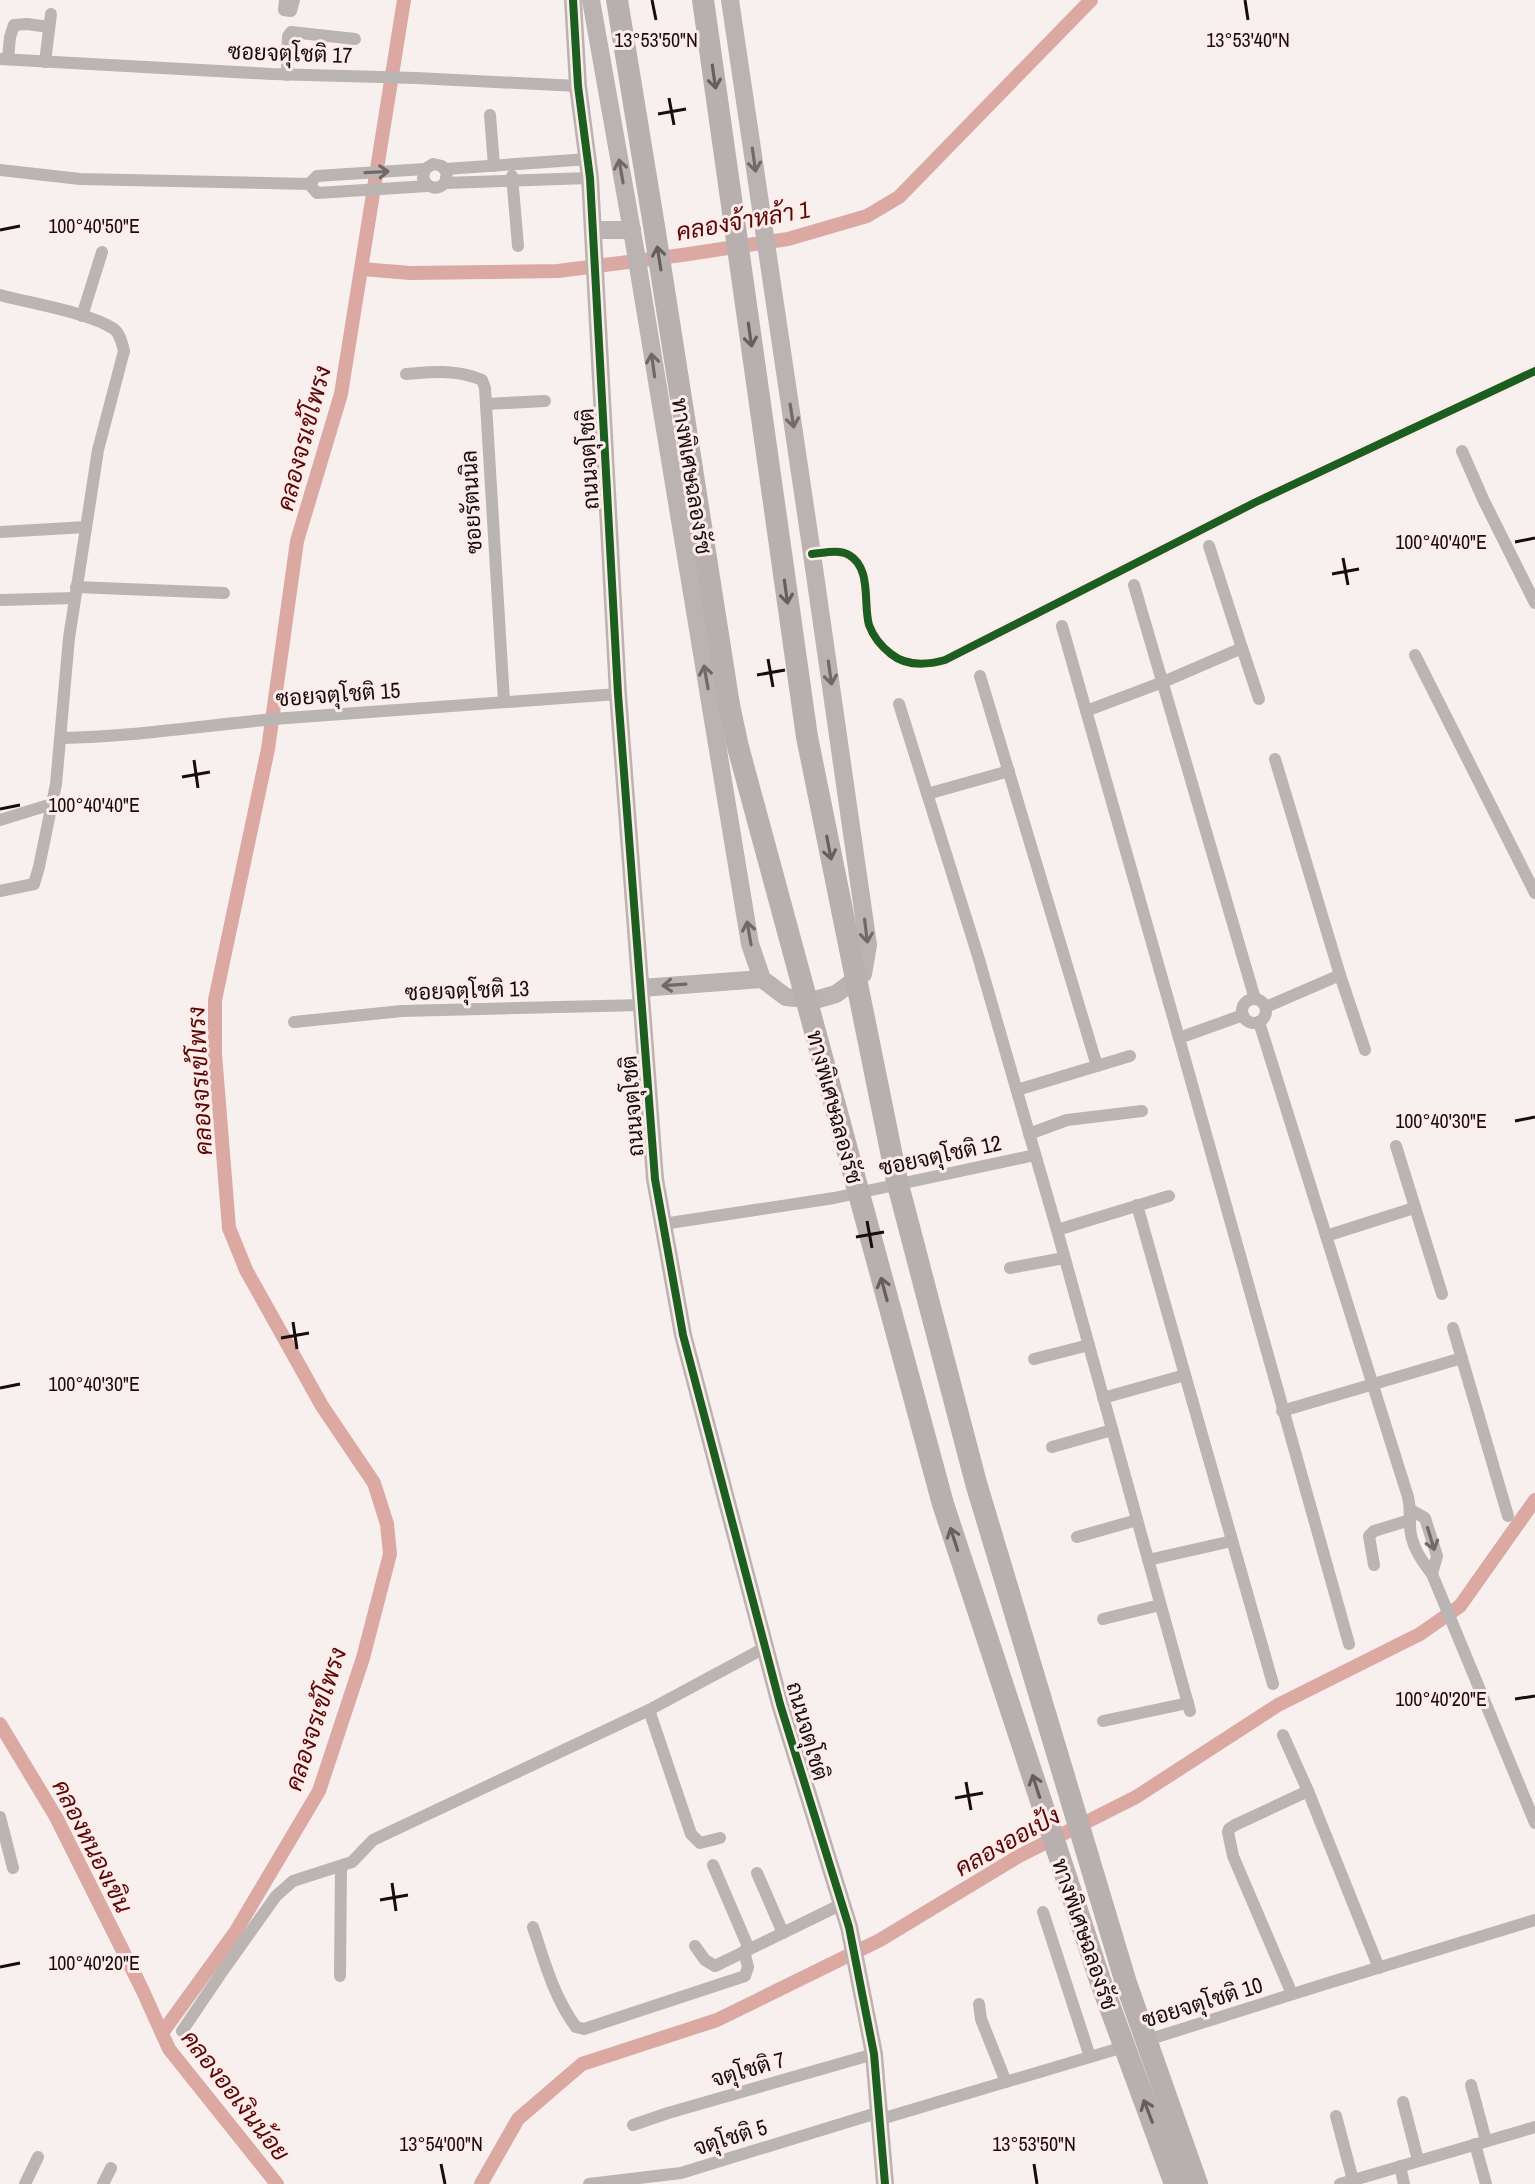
<svg xmlns="http://www.w3.org/2000/svg" width="1535" height="2184" font-family="'Archivo Narrow',Sarabun,sans-serif">
	<style>
		.lines { fill: none; stroke-linecap: round; stroke-linejoin: round }
		.canal { stroke: #dba9a2; stroke-width: 14 }
		.street { stroke: #bab4b2; stroke-width: 12 }
		.secondary { stroke: #bab3b2; stroke-width: 18 }
		.highway { stroke: #b8b0ae; stroke-width: 22 }
		.highway-bridge { stroke: #b8b0ae; stroke-width: 22 }
		.cycleway-casing { stroke: #fcecea; stroke-width: 13 }
		.cycleway { stroke: #1b5e20; stroke-width: 8 }
		.oneway { stroke: #685e5c }
		.oneway2 { stroke: #726867 }
		.oneway3 { stroke: #726967 }
		.ticks { fill: none; stroke: #190d0b; stroke-width: 3 }
		.labels { text-anchor: middle; dominant-baseline: central; stroke-width: 6; stroke-linejoin: round; paint-order: stroke }
		.street-label { font-size: 22px; fill: #190d0b; stroke: #fcecea }
		.water-label { font-size: 24px; font-style: italic; fill: #5b0707; stroke: #fcecea }
		.ticks-label { font-size: 20px; text-anchor: middle; fill: #190d0b; stroke: #fcecea; stroke-width: 6; stroke-linejoin: round; paint-order: stroke }
	</style>
	<rect width="100%" height="100%" fill="#f8f0ee"/>
	<g class="lines">
		<g class="canal">
			<path d="M362,269L410,273L558,271L682,255L788,239L867,216L899,197L1091,0"/>
			<path d="M0,1724L56,1817L142,1989L169,2049L277,2184"/>
			<path d="M162,2033L236,1931L319,1791L363,1658L390,1554L387,1524L374,1483L322,1406L246,1270L229,1228L215,1054V1000L268,749L297,541L341,394L404,0"/>
			<path d="M481,2184L518,2119L582,2064L717,2020L880,1940L1019,1856L1136,1797L1278,1705L1420,1634L1460,1606L1535,1500"/>
		</g>
		<g class="street">
			<path d="M285,0L284,10L291,11L294,0"/>
			<path d="M0,59L272,74L416,78L578,86"/>
			<path d="M8,59L10,37L14,25L27,24L49,27"/>
			<path d="M45,62L51,14"/>
			<path d="M287,75L288,36L291,32L355,39"/>
			<path d="M490,115L494,166"/>
			<path d="M445,169L589,159"/>
			<path d="M0,170L80,179L309,184L317,176L425,169"/>
			<path d="M512,176L518,246"/>
			<path d="M445,183L447,173L442,166L433,164L425,169L423,178C427,188 437,191 445,183L590,178"/>
			<path d="M309,184L317,193L428,186"/>
			<path d="M0,295C29,303 91,313 114,329C120,334 122,343 124,351L98,450L69,638L56,784L39,867L34,884L0,891"/>
			<path d="M82,316L102,252"/>
			<path d="M406,374C433,372 456,369 482,380L485,388L504,701"/>
			<path d="M486,404L545,401"/>
			<path d="M1462,451L1483,499L1535,603"/>
			<path d="M0,532L86,527"/>
			<path d="M1209,546L1242,648"/>
			<path d="M812,554C824,553 839,549 849,555C872,568 863,604 869,625C873,636 882,647 891,654C907,667 927,665 945,660L1256,502L1535,371"/>
			<path d="M1134,585L1255,999"/>
			<path d="M76,587L224,593"/>
			<path d="M0,600L75,598"/>
			<path d="M1062,626L1179,1038"/>
			<path d="M1415,655L1535,893"/>
			<path d="M980,676L1097,1066"/>
			<path d="M899,704L978,956L1057,1230L1169,1196"/>
			<path d="M1086,711L1163,682L1242,648L1259,699"/>
			<path d="M61,738C136,737 212,724 287,718L618,694"/>
			<path d="M1275,759L1340,975L1365,1050"/>
			<path d="M927,794L1009,771"/>
			<path d="M0,820L52,804"/>
			<circle cx="1254" cy="1011" r="12"/>
			<path d="M1266,1007L1340,975"/>
			<path d="M1243,1015L1179,1038L1349,1644"/>
			<path d="M294,1022L402,1011L642,1005"/>
			<path d="M1259,1022L1408,1497C1411,1509 1409,1514 1410,1525C1410,1544 1421,1560 1432,1574L1535,1823"/>
			<path d="M1017,1090L1130,1056"/>
			<path d="M1029,1134L1067,1120L1142,1111"/>
			<path d="M1396,1146L1442,1294"/>
			<path d="M663,1224L834,1198L1035,1155"/>
			<path d="M1057,1230L1190,1711"/>
			<path d="M1326,1236L1414,1208"/>
			<path d="M1010,1268L1064,1258"/>
			<path d="M1453,1328L1508,1516"/>
			<path d="M1034,1359L1089,1345"/>
			<path d="M1185,1375L1273,1684"/>
			<path d="M1103,1398L1185,1375L1137,1205"/>
			<path d="M1282,1411L1462,1358"/>
			<path d="M1052,1447L1112,1430"/>
			<path d="M1411,1510L1425,1518L1437,1556L1432,1574"/>
			<path d="M1077,1537L1137,1520"/>
			<path d="M1148,1560L1232,1541"/>
			<path d="M1374,1565L1369,1536L1374,1531L1410,1520"/>
			<path d="M1103,1619L1160,1605"/>
			<path d="M649,1710L691,1834L700,1843L720,1838"/>
			<path d="M1103,1721L1188,1703"/>
			<path d="M1283,1735L1308,1791L1379,1968"/>
			<path d="M0,1817L13,1868"/>
			<path d="M713,1865L749,1949"/>
			<path d="M757,1873L783,1933"/>
			<path d="M1043,1912L1090,2057"/>
			<path d="M533,1927C544,1960 554,1998 576,2027L584,2029L745,1976L748,1967L744,1951"/>
			<path d="M695,1946L705,1960L715,1966L842,1904"/>
			<path d="M340,1976L341,1866"/>
			<path d="M1292,1994L1233,1856L1228,1832L1229,1829L1235,1825L1308,1791"/>
			<path d="M979,2004L981,2019L1006,2082"/>
			<path d="M182,2031L222,1972L276,1896L293,1881L352,1862L373,1840L649,1710L766,1647"/>
			<path d="M1144,2041L1325,1984L1535,1920"/>
			<path d="M1471,2085L1486,2141"/>
			<path d="M1403,2102L1418,2160"/>
			<path d="M1336,2116L1354,2184"/>
			<path d="M881,2119L1127,2046"/>
			<path d="M633,2125L668,2113L874,2054"/>
			<path d="M1475,2144L1486,2184"/>
			<path d="M1400,2166L1404,2184"/>
			<path d="M25,2184L38,2157"/>
			<path d="M103,2184L111,2168"/>
			<path d="M589,2184L681,2173L880,2112"/>
			<path d="M1340,2184L1535,2127"/>
		</g>
		<g class="secondary">
			<path d="M573,0L578,86L590,178L618,694L655,1179L683,1335L780,1704L849,1927L874,2054L885,2184"/>
			<path d="M591,0L635,248L750,944L762,979L786,997L815,1000L836,994L863,974L868,945L812,554L730,0"/>
			<path d="M593,230H632"/>
			<path d="M641,988L762,979"/>
		</g>
		<path class="highway" d="M617,0L654,226L729,705"/>
		<g class="highway-bridge">
			<path d="M703,0L807,737L897,1181L976,1483L1126,1983L1197,2184"/>
			<path d="M729,705L738,747L943,1504L1100,1980L1175,2184"/>
		</g>
		<defs>
			<g id="cycleway">
				<path d="M573,0L578,86L590,178L618,694L655,1179L683,1335L780,1704L849,1927L874,2054L885,2184"/>
				<path d="M812,554C824,553 839,549 849,555C872,568 863,604 869,625C873,636 882,647 891,654C907,667 927,665 945,660L1256,502L1535,371"/>
			</g>
		</defs>
		<use href="#cycleway" class="cycleway-casing"/>
		<use href="#cycleway" class="cycleway"/>
	</g>
	<defs><path id="oneway-shaft" d="M-6 0H5M1.5-3L5.5 0L1.5 3" fill="none" stroke-width="1.6" stroke-linecap="round" stroke-linejoin="round" transform="scale(2)"/></defs>
	<g class="oneway">
		<use href="#oneway-shaft" transform="translate(714 77) rotate(82)"/>
		<use href="#oneway-shaft" transform="translate(659 258) rotate(-99)"/>
		<use href="#oneway-shaft" transform="translate(750 335) rotate(82)"/>
		<use href="#oneway-shaft" transform="translate(786 592) rotate(82)"/>
		<use href="#oneway-shaft" transform="translate(829 848) rotate(79)"/>
		<use href="#oneway-shaft" transform="translate(884 1289) rotate(-105)"/>
		<use href="#oneway-shaft" transform="translate(954 1539) rotate(-108)"/>
		<use href="#oneway-shaft" transform="translate(1036 1786) rotate(-108)"/>
		<use href="#oneway-shaft" transform="translate(1148 2111) rotate(-111)"/>
	</g>
	<g class="oneway2">
		<use href="#oneway-shaft" transform="translate(754 160) rotate(82)"/>
		<use href="#oneway-shaft" transform="translate(621 171) rotate(-100)"/>
		<use href="#oneway-shaft" transform="translate(653 365) rotate(-98)"/>
		<use href="#oneway-shaft" transform="translate(792 416) rotate(81)"/>
		<use href="#oneway-shaft" transform="translate(830 673) rotate(82)"/>
		<use href="#oneway-shaft" transform="translate(706 677) rotate(-100)"/>
		<use href="#oneway-shaft" transform="translate(866 931) rotate(83)"/>
		<use href="#oneway-shaft" transform="translate(749 933) rotate(-100)"/>
		<use href="#oneway-shaft" transform="translate(674 985) rotate(176)"/>
	</g>
	<g class="oneway3">
		<use href="#oneway-shaft" transform="translate(377 172) rotate(-3)"/>
		<use href="#oneway-shaft" transform="translate(1431 1539) rotate(73)"/>
	</g>
	<path class="ticks" d="M652,0L656,20M1245,0L1248,20M669,98L674,125M658,114L686,109M0,230L20,226M1515,542L1535,538M1343,558L1348,585M1332,574L1359,569M768,659L773,687M757,675L785,670M194,760L198,788M182,777L210,772M0,809L20,805M1515,1121L1535,1117M867,1221L872,1248M856,1237L884,1232M293,1322L297,1349M281,1338L309,1333M0,1388L20,1384M1515,1699L1535,1696M966,1782L971,1810M955,1798L983,1793M392,1883L396,1911M380,1900L408,1895M0,1967L20,1963M441,2164L445,2184M1034,2164L1037,2184"/>
	<g class="labels">
		<g class="street-label">
			<text transform="translate(290 53) rotate(2)">ซอยจตุโชติ 17</text>
			<text transform="translate(588 459) rotate(-93)">ถนนจตุโชติ</text>
			<text transform="translate(692 476) rotate(81)">ทางพิเศษฉลองรัช</text>
			<text transform="translate(471 502) rotate(-93)">ซอยรัตนนิล</text>
			<text transform="translate(338 694) rotate(-4)">ซอยจตุโชติ 15</text>
			<text transform="translate(467 990) rotate(-2)">ซอยจตุโชติ 13</text>
			<text transform="translate(632 1106) rotate(-94)">ถนนจตุโชติ</text>
			<text transform="translate(835 1107) rotate(75)">ทางพิเศษฉลองรัช</text>
			<text transform="translate(940 1155) rotate(-12)">ซอยจตุโชติ 12</text>
			<text transform="translate(808 1731) rotate(74)">ถนนจตุโชติ</text>
			<text transform="translate(1085 1934) rotate(71)">ทางพิเศษฉลองรัช</text>
			<text transform="translate(1202 2002) rotate(-17)">ซอยจตุโชติ 10</text>
			<text transform="translate(748 2069) rotate(-16)">จตุโชติ 7</text>
			<text transform="translate(730 2137) rotate(-17)">จตุโชติ 5</text>
		</g>
		<g class="water-label">
			<text transform="translate(743 220) rotate(-10)">คลองจ้าหล้า 1</text>
			<text transform="translate(303 438) rotate(-75)">คลองจรเข้โพรง</text>
			<text transform="translate(199 1081) rotate(-93)">คลองจรเข้โพรง</text>
			<text transform="translate(315 1719) rotate(-72)">คลองจรเข้โพรง</text>
			<text transform="translate(1007 1841) rotate(-29)">คลองออเป้ง</text>
			<text transform="translate(93 1846) rotate(63)">คลองหนองเขิน</text>
			<text transform="translate(236 2095) rotate(52)">คลองออเงินน้อย</text>
		</g>
	</g>
	<g class="ticks-label">
		<text x="656" y="47">13°53'50"N</text>
		<text x="1248" y="47">13°53'40"N</text>
		<text x="94" y="233">100°40'50"E</text>
		<text x="1441" y="549">100°40'40"E</text>
		<text x="94" y="812">100°40'40"E</text>
		<text x="1441" y="1128">100°40'30"E</text>
		<text x="94" y="1391">100°40'30"E</text>
		<text x="1441" y="1706">100°40'20"E</text>
		<text x="94" y="1970">100°40'20"E</text>
		<text x="441" y="2151">13°54'00"N</text>
		<text x="1034" y="2151">13°53'50"N</text>
	</g>
</svg>
